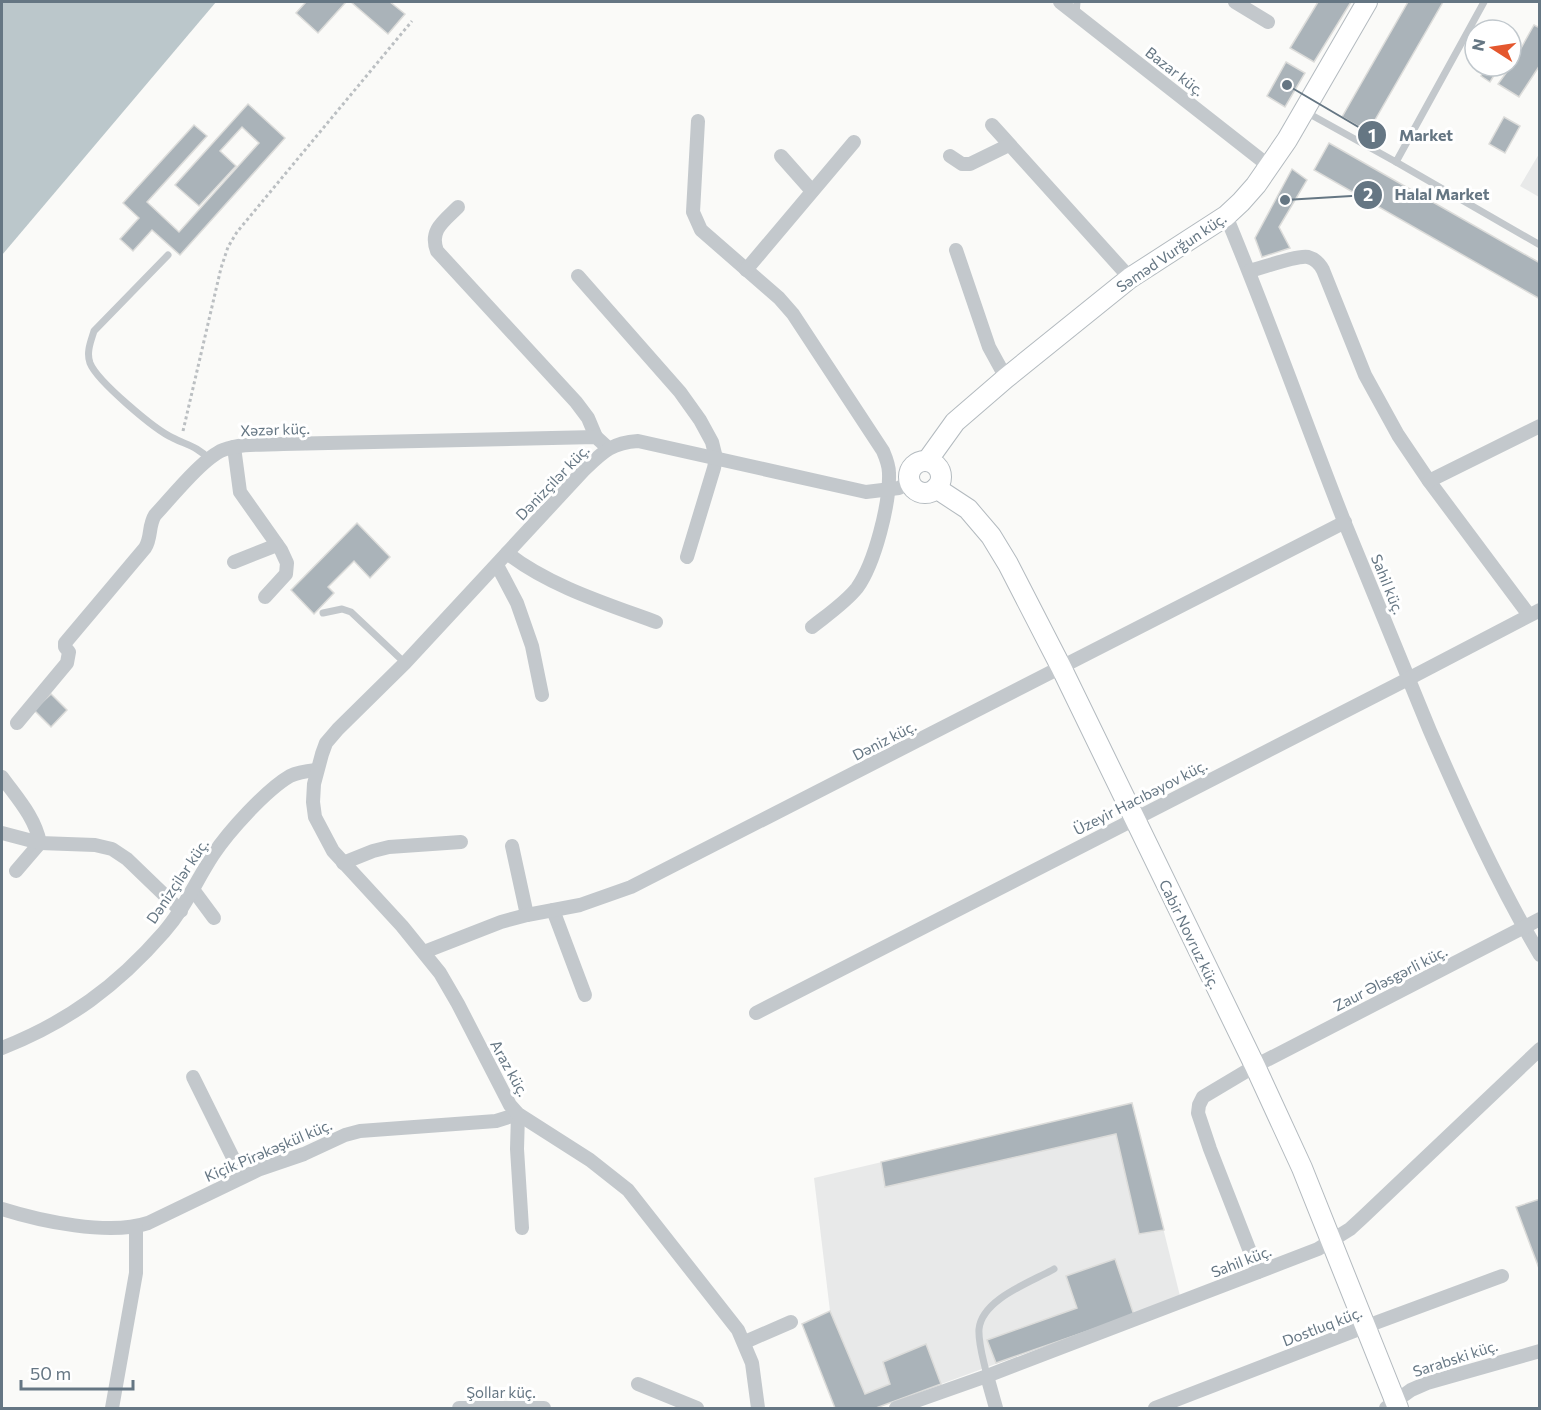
<svg xmlns="http://www.w3.org/2000/svg" width="1541" height="1410" font-family="Commissioner,sans-serif">
	<style>
		.built { fill: #e8e9e9 }
		.water { fill: #bbc7cb }
		.building { fill: #aab3b9; stroke: #dcdcda; stroke-width: 1.5 }
		.lines { fill: none; stroke-linecap: round; stroke-linejoin: round }
		.secondary-casing { stroke: #b3babf; stroke-width: 22 }
		.path { stroke: #bbbfc2; stroke-width: 3; stroke-dasharray: 3 3; stroke-linecap: butt }
		.lane { stroke: #c3c8cc; stroke-width: 7 }
		.street { stroke: #c3c8cc; stroke-width: 14 }
		.secondary { stroke: #fff; stroke-width: 20 }
		.labels { text-anchor: middle; dominant-baseline: central; stroke-width: 6; stroke-linejoin: round; paint-order: stroke }
		.street-label { font-size: 15px; fill: #657683; stroke: #fff }
		.leader { fill: none; stroke: #657683; stroke-width: 2 }
		.callout-dot { fill: #657683; stroke: #fff; stroke-width: 2 }
		.mark-label { font-size: 18px; text-anchor: middle; font-weight: bold; fill: #fff }
		.callout-label { font-size: 16px; text-anchor: middle; font-weight: bold; fill: #657683; stroke: #fff; stroke-width: 6; stroke-linejoin: round; paint-order: stroke }
	</style>
	<rect width="100%" height="100%" fill="#fafaf8"/>
	<g class="built">
		<path d="M1539,154V197L1520,186Z"/>
		<path d="M1132,1103L1180,1296L876,1408H835L802,1324L830,1311L814,1178Z"/>
	</g>
	<path class="water" d="M2,2H216L2,255Z"/>
	<g class="building">
		<path d="M306,2H346L318,33L296,13Z"/>
		<path d="M351,2H390L405,14L388,34Z"/>
		<path d="M1318,2H1351L1314,62L1290,48Z"/>
		<path d="M1408,2H1443L1368,132L1342,117Z"/>
		<path d="M1534,25L1540,28V65L1519,97L1498,84L1511,66Z"/>
		<path d="M1286,62L1305,73L1285,107L1267,96Z"/>
		<path d="M1486,66H1493L1498,69L1490,82L1481,76Z"/>
		<path d="M248,104L285,138L180,255L152,230L133,251L120,239L139,218L123,203L194,125L207,136L147,202L179,232L259,143L242,127L220,151L236,166L199,206L175,185Z"/>
		<path d="M1504,117L1520,126L1505,153L1489,144Z"/>
		<path d="M1329,143L1540,263V299L1314,170Z"/>
		<path d="M1292,169L1307,180L1279,227L1290,248L1262,257L1255,238Z"/>
		<path d="M357,523L390,557L370,578L354,561L328,587L334,593L314,614L291,590Z"/>
		<path d="M51,694L67,710L51,727L34,710Z"/>
		<path d="M1132,1103L1164,1230L1139,1234L1116,1134L885,1187L881,1162Z"/>
		<path d="M1540,1199V1271L1516,1207Z"/>
		<path d="M1115,1259L1134,1315L996,1363L987,1340L1077,1308L1066,1276Z"/>
		<path d="M830,1311L865,1394L890,1384L883,1362L926,1344L941,1384L876,1408H835L802,1324Z"/>
	</g>
	<g class="lines">
		<defs>
			<g id="secondary">
				<path d="M927,461L955,422L1006,378L1130,278L1226,216L1241,202L1256,185L1287,140L1367,2"/>
				<circle cx="925" cy="477" r="16"/>
				<path d="M936,488L968,509L991,536L1008,564L1061,667L1255,1066L1302,1168L1398,1408"/>
			</g>
		</defs>
		<use href="#secondary" class="secondary-casing"/>
		<path class="path" d="M183,431L221,268L228,247L237,232L412,21"/>
		<g class="lane">
			<path d="M1076,14L1077,2"/>
			<path d="M1306,112L1396,162L1484,2"/>
			<path d="M1396,162L1540,245"/>
			<path d="M168,255L94,331C91,341 86,352 90,363C97,381 155,430 173,438C187,445 198,447 209,459"/>
			<path d="M323,613L342,609L351,612L405,663"/>
			<path d="M987,1376C984,1361 978,1344 979,1329C982,1299 1031,1282 1054,1269"/>
		</g>
		<g class="street">
			<path d="M1060,2L1269,166"/>
			<path d="M1235,2L1268,22"/>
			<path d="M698,121L693,212L701,230L779,298L793,314L883,451C886,458 889,465 889,473C890,503 875,563 857,588C845,603 827,615 812,627"/>
			<path d="M992,125L1130,278"/>
			<path d="M781,156L812,191"/>
			<path d="M950,156L962,164H970L1009,145"/>
			<path d="M458,207C444,221 429,230 437,251L576,402L588,418L596,437"/>
			<path d="M1226,216C1268,316 1304,419 1344,521C1372,591 1401,661 1430,731C1463,807 1498,884 1540,955"/>
			<path d="M956,250L989,347L1006,378"/>
			<path d="M746,270L854,142"/>
			<path d="M1249,271C1262,268 1297,255 1308,257C1315,259 1320,264 1323,270L1365,375L1398,435L1429,481L1529,615"/>
			<path d="M578,276L680,392L700,420L712,442L716,458L714,468L687,557"/>
			<path d="M234,447L240,492L281,550L287,563L286,574L265,597"/>
			<path d="M1429,481L1540,426"/>
			<path d="M507,553C549,586 607,604 656,622"/>
			<path d="M234,562L277,545"/>
			<path d="M497,565L517,603L532,646L542,695"/>
			<path d="M17,723L67,663L69,652L65,647V643L145,548C152,537 148,526 155,515C171,498 203,458 223,450C241,443 264,445 283,444L596,437L608,448"/>
			<path d="M2,777C17,798 35,817 40,843L16,871"/>
			<path d="M2,833L40,843L95,845L112,849L127,859L181,911"/>
			<path d="M512,846L527,915"/>
			<path d="M343,863L373,851L389,847L461,842"/>
			<path d="M194,891L214,918"/>
			<path d="M553,910L585,995"/>
			<path d="M424,952L501,922L527,915L580,905L631,887L1345,522"/>
			<path d="M756,1013L1408,679L1540,610"/>
			<path d="M2,1048C68,1022 117,986 164,932C185,908 196,881 213,855C228,832 266,790 290,776C298,772 307,771 316,770"/>
			<path d="M193,1077L242,1176"/>
			<path d="M2,1209C40,1221 109,1236 148,1223L260,1169L304,1154L345,1135L360,1131L496,1121L518,1114L517,1149L522,1228"/>
			<path d="M1258,1272L1210,1149L1198,1113L1199,1105L1203,1097L1255,1066L1540,919"/>
			<path d="M745,1342L791,1322"/>
			<path d="M987,1376L996,1408"/>
			<path d="M638,1384L697,1408"/>
			<path d="M112,1408L136,1273V1227"/>
			<path d="M459,1408H544"/>
			<path d="M758,1408L752,1363L738,1330L628,1190L590,1160L518,1114L510,1105L458,1004L440,973L402,926L333,851L315,817L313,802L314,784L322,754L326,743L338,729L405,663L583,471C602,453 610,443 638,441L866,492L899,488L909,482"/>
			<path d="M896,1408L987,1376L1318,1249L1350,1229L1362,1218L1540,1049"/>
			<path d="M1155,1408L1367,1326L1502,1276"/>
			<path d="M1386,1408L1411,1390L1427,1383L1540,1351"/>
		</g>
		<use href="#secondary" class="secondary"/>
	</g>
	<g class="labels">
		<g class="street-label">
			<text transform="translate(1175 71) rotate(38)">Bazar küç.</text>
			<text transform="translate(1171 252) rotate(-34)">Səməd Vurğun küç.</text>
			<text transform="translate(275 429) rotate(-2)">Xəzər küç.</text>
			<text transform="translate(552 482) rotate(-46)">Dәnizçilәr küç.</text>
			<text transform="translate(1388 584) rotate(68)">Sahil küç.</text>
			<text transform="translate(884 740) rotate(-27)">Dәniz küç.</text>
			<text transform="translate(1140 797) rotate(-27)">Üzeyir Hacıbəyov küç.</text>
			<text transform="translate(177 881) rotate(-56)">Dənizçilər küç.</text>
			<text transform="translate(1190 934) rotate(64)">Cabir Novruz küç.</text>
			<text transform="translate(1390 978) rotate(-27)">Zaur Ələsgərli küç.</text>
			<text transform="translate(510 1068) rotate(61)">Araz küç.</text>
			<text transform="translate(268 1150) rotate(-23)">Kiçik Pirəkəşkül küç.</text>
			<text transform="translate(1241 1261) rotate(-21)">Sahil küç.</text>
			<text transform="translate(1322 1326) rotate(-21)">Dostluq küç.</text>
			<text transform="translate(1455 1358) rotate(-18)">Sarabski küç.</text>
			<text x="501" y="1392">Şollar küç.</text>
		</g>
	</g>
	<path class="leader" d="M1287 85L1372 135M1285 200L1368 195"/>
	<g class="callout-dot">
		<circle cx="1287" cy="85" r="6"/>
		<circle cx="1285" cy="200" r="6"/>
		<circle cx="1372" cy="135" r="15"/>
		<circle cx="1368" cy="195" r="15"/>
	</g>
	<g class="mark-label">
		<text x="1372" y="142">1</text>
		<text x="1368" y="201">2</text>
	</g>
	<g class="callout-label">
		<text x="1426" y="141">Market</text>
		<text x="1442" y="200">Halal Market</text>
	</g>
	<rect width="1541" height="1410" fill="none" stroke="#657683" stroke-width="6"/>
	<g transform="translate(1493 48) rotate(282)"><circle r="28" fill="#ffffff" stroke="#c1c8cd" stroke-width="1.5"/>
	<path d="M0-4.5L10 22L0 15L-10 22Z" fill="#e4572e"/>
	<text y="-9" font-size="16" font-weight="bold" text-anchor="middle" fill="#657683">N</text>
	</g>
	<path d="M21 1380v9h112v-9" fill="none" stroke="#657683" stroke-width="3"/>
	<text x="30" y="1380" font-size="18" fill="#657683" stroke="#ffffff" stroke-width="4.5" paint-order="stroke">50 m</text>
</svg>
